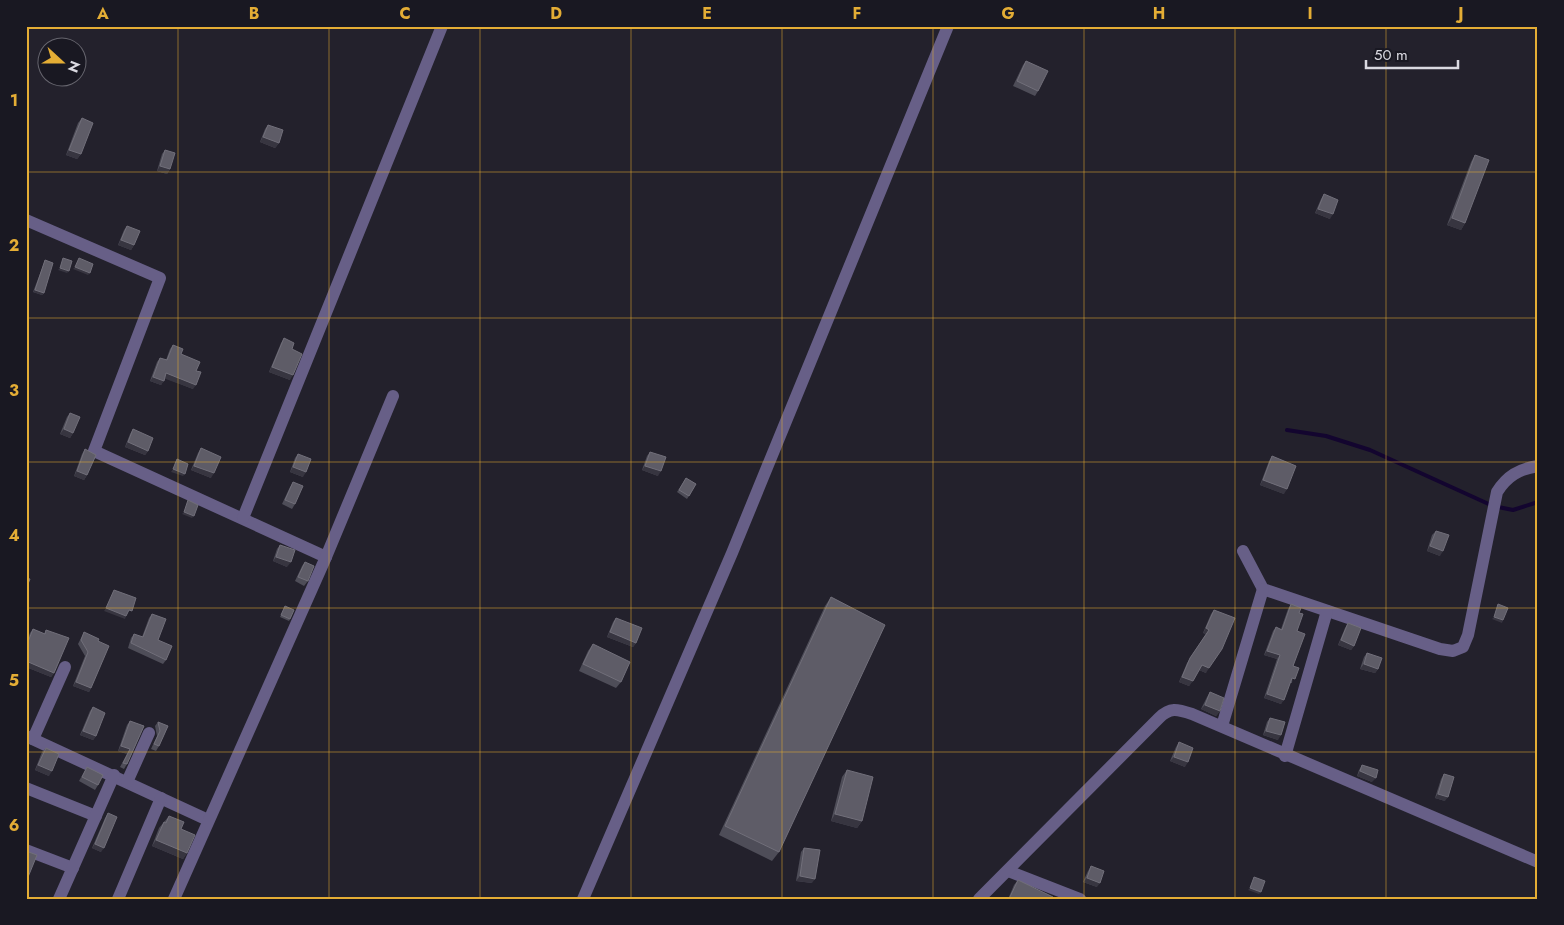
<svg xmlns="http://www.w3.org/2000/svg" width="1564" height="925" font-family="Jost,sans-serif">
	<style>
		.lines { fill: none; stroke-linecap: round; stroke-linejoin: round }
		.stream { stroke: #13052f; stroke-width: 4 }
		.minor { stroke: #675f87; stroke-width: 12 }
		.wall { fill: #4e4d58 }
		.shaded-wall { fill: #373540 }
		.building { fill: #5e5c67; stroke: #716f7a }
		.grid { fill: none; stroke: #e4ad35; stroke-width: 1; stroke-opacity: 0.55 }
		.neatline { fill: none; stroke: #e4ad35; stroke-width: 2 }
		.grid-label { font-size: 16px; text-anchor: middle; font-weight: bold; fill: #e4ad35 }
	</style>
	<rect width="100%" height="100%" fill="#23212c"/>
	<g class="lines">
		<path class="stream" d="M1287,430L1326,436L1370,450L1493,506L1513,510L1538,502"/>
		<g class="minor">
			<path d="M26,220L160,278L94,451L326,557"/>
			<path d="M243,518L442,26"/>
			<path d="M1243,551L1263,589L1440,649L1453,651L1463,647L1468,635L1497,492C1507,476 1519,469 1538,466"/>
			<path d="M1222,726L1263,589"/>
			<path d="M26,736L208,820"/>
			<path d="M33,739L65,667"/>
			<path d="M1285,756L1327,611"/>
			<path d="M127,782L149,733"/>
			<path d="M26,788L96,816"/>
			<path d="M26,850L73,868"/>
			<path d="M1008,871L1080,899"/>
			<path d="M59,899L114,775"/>
			<path d="M118,899L161,798"/>
			<path d="M174,899L326,557L393,396"/>
			<path d="M583,899L732,553L948,26"/>
			<path d="M979,899L1159,718C1170,707 1177,709 1192,714L1538,862"/>
		</g>
	</g>
	<g class="wall">
		<path d="M1026,61L1038,91L1035,96L1013,86L1023,65Z"/>
		<path d="M82,118L81,154L77,159L66,155L78,123Z"/>
		<path d="M268,125L279,143L275,148L260,142L265,129Z"/>
		<path d="M165,150L170,169L167,174L157,171L162,154Z"/>
		<path d="M1475,155L1465,223L1461,230L1447,225L1471,162Z"/>
		<path d="M1324,194L1330,219L1315,213L1321,199Z"/>
		<path d="M127,226L134,245L131,250L118,245L124,230Z"/>
		<path d="M45,260L44,293L42,295L33,292L44,263Z"/>
		<path d="M284,338L292,349L290,380L269,372L281,343Z"/>
		<path d="M173,345L196,371L193,389L165,378L161,385L150,381L157,362L160,358L166,360L170,349Z"/>
		<path d="M70,413L73,433L70,438L60,434L67,417Z"/>
		<path d="M133,429L148,451L145,455L125,447L130,434Z"/>
		<path d="M201,448L211,478L191,470L198,453Z"/>
		<path d="M85,449L87,475L84,480L74,476L82,454Z"/>
		<path d="M650,452L658,476L642,470L647,456Z"/>
		<path d="M298,454L303,477L290,472L295,458Z"/>
		<path d="M1272,456L1284,494L1260,485L1269,461Z"/>
		<path d="M686,478L696,484L687,499L677,492Z"/>
		<path d="M293,482L295,504L292,509L282,504L290,487Z"/>
		<path d="M1436,531L1440,556L1427,551L1432,535Z"/>
		<path d="M280,545L287,567L273,561L277,549Z"/>
		<path d="M305,562L308,581L304,586L295,581L302,566Z"/>
		<path d="M831,597L779,852L772,861L719,835L825,606Z"/>
		<path d="M1291,604L1299,613L1292,683H1290L1281,704L1264,698L1277,659L1264,655L1273,631L1276,627L1281,629L1288,609Z"/>
		<path d="M285,606L290,619L289,621L280,617Z"/>
		<path d="M1214,610L1206,673L1199,670L1189,686L1179,682L1187,663L1206,634L1203,633L1211,614Z"/>
		<path d="M152,614L158,640L166,660L163,664L128,648L131,638L134,634L142,637L149,618Z"/>
		<path d="M616,618L636,643L633,647L607,637L613,622Z"/>
		<path d="M1348,623L1354,646L1351,650L1338,645L1345,628Z"/>
		<path d="M33,629L44,634L46,630L54,673L51,677L26,667V643L30,633Z"/>
		<path d="M84,632L98,641L91,688L89,692L73,686L85,656L78,644Z"/>
		<path d="M593,644L621,682L616,688L579,671L588,651Z"/>
		<path d="M1367,653L1378,669L1375,673L1360,669L1364,657Z"/>
		<path d="M1210,692L1220,711L1216,716L1201,709L1207,697Z"/>
		<path d="M93,707L96,736L93,740L80,735L90,711Z"/>
		<path d="M1270,718L1278,740L1263,735L1267,722Z"/>
		<path d="M130,721L144,726L127,764L124,769L120,767L127,754L118,751L127,725Z"/>
		<path d="M158,722L168,726L159,746L156,751L151,749L157,736L155,726Z"/>
		<path d="M1179,742L1185,767L1170,761L1176,747Z"/>
		<path d="M46,748L49,776L35,770L42,752Z"/>
		<path d="M1362,765L1372,782L1357,776L1359,770Z"/>
		<path d="M87,767L98,785L95,790L79,781Z"/>
		<path d="M847,770L862,821L857,828L831,821L842,777Z"/>
		<path d="M1444,774L1445,801L1435,798L1441,779Z"/>
		<path d="M108,813L101,852L92,848L105,818Z"/>
		<path d="M169,816L181,829L187,853L183,859L152,846L159,828Z"/>
		<path d="M804,848L812,883L796,881L801,852Z"/>
		<path d="M1091,866L1097,887L1083,882L1088,871Z"/>
		<path d="M1018,880L1052,899H1008L1014,885Z"/>
	</g>
	<g class="shaded-wall">
		<path d="M263,137L279,143L275,148L260,142Z"/>
		<path d="M69,150L81,154L77,159L66,155Z"/>
		<path d="M160,166L170,169L167,174L157,171Z"/>
		<path d="M1318,209L1333,214L1330,219L1315,213Z"/>
		<path d="M1452,218L1465,223L1461,230L1447,225Z"/>
		<path d="M121,240L134,245L131,250L118,245Z"/>
		<path d="M75,267L90,273L88,275L73,269Z"/>
		<path d="M60,268L69,271L67,273L58,270Z"/>
		<path d="M35,290L44,293L42,295L33,292Z"/>
		<path d="M272,367L293,375L290,380L269,372Z"/>
		<path d="M166,373L196,385L193,389L163,378Z"/>
		<path d="M153,377L164,381L161,385L150,381Z"/>
		<path d="M64,429L73,433L70,438L60,434Z"/>
		<path d="M128,442L148,451L145,455L125,447Z"/>
		<path d="M194,466L214,473L211,478L191,470Z"/>
		<path d="M645,466L661,471L658,476L642,470Z"/>
		<path d="M293,467L306,472L303,477L290,472Z"/>
		<path d="M173,469L185,474L183,476L171,472Z"/>
		<path d="M77,471L87,475L84,480L74,476Z"/>
		<path d="M1263,480L1287,489L1284,494L1260,485Z"/>
		<path d="M184,512L194,516L192,518L182,514Z"/>
		<path d="M1430,546L1443,551L1440,556L1427,551Z"/>
		<path d="M276,557L291,562L287,567L273,561Z"/>
		<path d="M106,608L126,616L125,619L104,611Z"/>
		<path d="M1494,617L1503,620L1502,623L1492,619Z"/>
		<path d="M1206,628L1209,630L1206,634L1203,633Z"/>
		<path d="M610,632L636,643L633,647L607,637Z"/>
		<path d="M1341,640L1354,646L1351,650L1338,645Z"/>
		<path d="M1267,651L1280,655L1277,659L1264,655Z"/>
		<path d="M26,661L54,673L51,677L26,667Z"/>
		<path d="M1364,664L1378,669L1375,673L1360,669Z"/>
		<path d="M1202,665L1209,668L1206,673L1199,670Z"/>
		<path d="M1182,677L1193,681L1189,686L1179,682Z"/>
		<path d="M76,682L91,688L89,692L73,686Z"/>
		<path d="M1267,694L1284,700L1281,704L1264,698Z"/>
		<path d="M1205,705L1220,711L1216,716L1201,709Z"/>
		<path d="M83,731L96,736L93,740L80,735Z"/>
		<path d="M1266,731L1281,735L1278,740L1263,735Z"/>
		<path d="M121,746L130,749L127,754L118,751Z"/>
		<path d="M1174,757L1188,762L1185,767L1170,761Z"/>
		<path d="M38,765L52,771L49,776L35,770Z"/>
		<path d="M1360,771L1376,778L1372,782L1357,776Z"/>
		<path d="M1438,794L1448,797L1445,801L1435,798Z"/>
		<path d="M835,814L862,821L857,828L831,821Z"/>
		<path d="M156,840L187,853L183,859L152,846Z"/>
		<path d="M95,844L104,848L101,852L92,848Z"/>
		<path d="M800,876L815,879L812,883L796,881Z"/>
		<path d="M1087,878L1100,883L1097,887L1083,882Z"/>
		<path d="M1250,888L1261,892L1259,894L1248,890Z"/>
	</g>
	<g class="building">
		<path d="M1026,61L1048,71L1038,91L1017,81Z"/>
		<path d="M82,118L93,123L81,154L69,150Z"/>
		<path d="M268,125L283,130L279,143L263,137Z"/>
		<path d="M165,150L175,153L170,169L160,166Z"/>
		<path d="M1475,155L1489,160L1465,223L1452,218Z"/>
		<path d="M1324,194L1338,200L1333,214L1318,209Z"/>
		<path d="M127,226L140,231L134,245L121,240Z"/>
		<path d="M63,258L72,261L69,271L60,268Z"/>
		<path d="M79,258L93,264L90,273L75,267Z"/>
		<path d="M45,260L53,263L44,293L35,290Z"/>
		<path d="M284,338L294,343L292,349L302,354L293,375L272,367Z"/>
		<path d="M173,345L183,349L181,354L200,362L196,371L201,372L196,385L166,373L164,381L153,377L160,358L167,360Z"/>
		<path d="M70,413L80,417L73,433L64,429Z"/>
		<path d="M133,429L153,438L148,451L128,442Z"/>
		<path d="M201,448L221,457L214,473L194,466Z"/>
		<path d="M85,449L96,455L87,475L77,471Z"/>
		<path d="M650,452L666,457L661,471L645,466Z"/>
		<path d="M298,454L311,459L306,472L293,467Z"/>
		<path d="M1272,456L1296,466L1287,489L1263,480Z"/>
		<path d="M177,459L188,464L185,474L173,469Z"/>
		<path d="M686,478L696,484L689,496L679,490Z"/>
		<path d="M293,482L303,486L295,504L285,500Z"/>
		<path d="M188,500L198,505L194,516L184,512Z"/>
		<path d="M1436,531L1449,535L1443,551L1430,546Z"/>
		<path d="M280,545L295,550L291,562L276,557Z"/>
		<path d="M305,562L314,566L308,581L298,577Z"/>
		<path d="M26,578L30,579L26,589Z"/>
		<path d="M114,590L136,598L132,611L129,610L126,616L106,608Z"/>
		<path d="M831,597L885,625L779,852L725,826Z"/>
		<path d="M1291,604L1301,608L1299,613L1303,614L1297,631L1305,634L1293,666L1299,668L1295,679L1292,678L1284,700L1267,694L1280,655L1267,651L1276,627L1282,630Z"/>
		<path d="M1498,604L1508,608L1503,620L1494,617Z"/>
		<path d="M285,606L294,610L290,619L281,615Z"/>
		<path d="M1214,610L1235,618L1222,649L1209,668L1202,665L1193,681L1182,677L1190,658L1209,630L1206,628Z"/>
		<path d="M152,614L166,619L158,640L172,646L166,660L131,643L134,634L143,637Z"/>
		<path d="M616,618L642,628L636,643L610,632Z"/>
		<path d="M1348,623L1361,628L1354,646L1341,640Z"/>
		<path d="M33,629L45,634L46,630L69,638L54,673L26,661V647Z"/>
		<path d="M84,632L99,639L98,641L109,646L91,688L76,682L88,652L81,640Z"/>
		<path d="M593,644L630,662L621,682L583,664Z"/>
		<path d="M1367,653L1382,658L1378,669L1364,664Z"/>
		<path d="M1210,692L1224,698L1220,711L1205,705Z"/>
		<path d="M93,707L105,713L96,736L83,731Z"/>
		<path d="M1270,718L1285,722L1281,735L1266,731Z"/>
		<path d="M130,721L144,726L127,764L123,763L130,749L121,746Z"/>
		<path d="M158,722L168,726L159,746L154,744L160,731Z"/>
		<path d="M1179,742L1193,748L1188,762L1174,757Z"/>
		<path d="M46,748L59,754L52,771L38,765Z"/>
		<path d="M1362,765L1378,770L1376,778L1360,771Z"/>
		<path d="M87,767L103,775L98,785L82,777Z"/>
		<path d="M847,770L873,777L862,821L835,814Z"/>
		<path d="M1444,774L1454,777L1448,797L1438,794Z"/>
		<path d="M108,813L117,817L104,848L95,844Z"/>
		<path d="M169,816L184,822L181,829L195,835L187,853L156,840L164,822L166,823Z"/>
		<path d="M804,848L820,850L815,879L800,876Z"/>
		<path d="M26,851L37,855L26,882Z"/>
		<path d="M1091,866L1104,871L1100,883L1087,878Z"/>
		<path d="M1254,877L1265,881L1261,892L1250,888Z"/>
		<path d="M1018,880L1053,897L1052,899H1009Z"/>
	</g>
	<path class="grid" d="M178,26V899M329,26V899M480,26V899M631,26V899M782,26V899M933,26V899M1084,26V899M1235,26V899M1386,26V899M26,172H1538M26,318H1538M26,462H1538M26,608H1538M26,752H1538"/>
	<rect width="1564" height="925" fill="none" stroke="#191822" stroke-width="55"/>
	<g transform="translate(62 62) rotate(111)"><circle r="24" fill="#191822" stroke="#66656e"/>
	<path d="M0-4L9 19L0 12L-9 19Z" fill="#e4ad35"/>
	<text y="-8" font-size="14" font-weight="bold" text-anchor="middle" fill="#dad9e1">N</text>
	</g>
	<path d="M1366 60v8h92v-8" fill="none" stroke="#dad9e1" stroke-width="2.5"/>
	<text x="1374" y="60" font-size="15" fill="#dad9e1" stroke="#191822" stroke-width="4" paint-order="stroke">50 m</text>
	<rect x="28" y="28" width="1508" height="870" class="neatline"/>
	<g class="grid-label">
		<text x="103" y="19">A</text>
		<text x="254" y="19">B</text>
		<text x="405" y="19">C</text>
		<text x="556" y="19">D</text>
		<text x="707" y="19">E</text>
		<text x="857" y="19">F</text>
		<text x="1008" y="19">G</text>
		<text x="1159" y="19">H</text>
		<text x="1310" y="19">I</text>
		<text x="1461" y="19">J</text>
		<text x="14" y="106">1</text>
		<text x="14" y="251">2</text>
		<text x="14" y="396">3</text>
		<text x="14" y="541">4</text>
		<text x="14" y="686">5</text>
		<text x="14" y="831">6</text>
	</g>
</svg>
